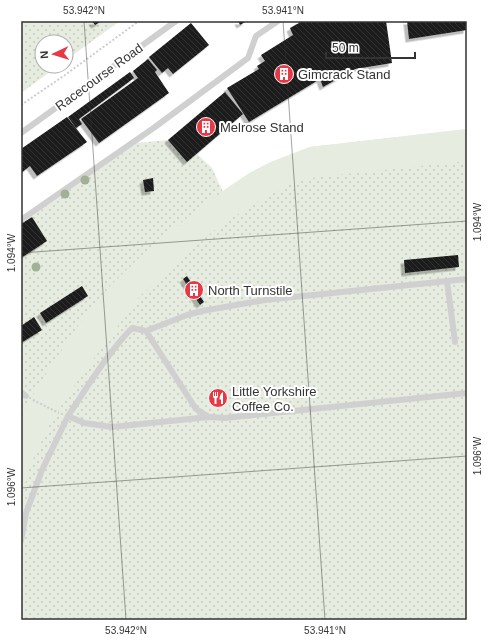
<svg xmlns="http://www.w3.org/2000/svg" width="488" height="641" font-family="Helvetica,sans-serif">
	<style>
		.grass { fill: url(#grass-dots) }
		.green { fill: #e6ecdf }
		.building { fill: url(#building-back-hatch); filter: url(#shadow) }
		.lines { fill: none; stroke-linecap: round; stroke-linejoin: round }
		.path { stroke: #cdcdcd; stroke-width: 2; stroke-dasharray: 2 2; stroke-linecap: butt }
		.service { stroke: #d0d0d0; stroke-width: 6 }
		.tree { fill: #a2b095 }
		.ticks { fill: none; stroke: #333; stroke-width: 1; stroke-opacity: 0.45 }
		.labels { text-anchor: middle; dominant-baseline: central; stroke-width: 4; stroke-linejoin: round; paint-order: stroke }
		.poi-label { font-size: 13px; fill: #333; stroke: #fff; text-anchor: start }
		.street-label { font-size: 13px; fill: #333; stroke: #fff }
		.neatline { fill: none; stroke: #333; stroke-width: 1.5 }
		.ticks-label { font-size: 10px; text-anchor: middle; fill: #333 }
	</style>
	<defs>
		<pattern id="grass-dots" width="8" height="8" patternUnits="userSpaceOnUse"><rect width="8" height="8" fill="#e6ecdf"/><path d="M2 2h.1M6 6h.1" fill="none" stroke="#c6cbc0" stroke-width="1.8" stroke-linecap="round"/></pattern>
		<pattern id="building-back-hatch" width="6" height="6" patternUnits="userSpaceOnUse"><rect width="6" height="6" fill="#1a1a1a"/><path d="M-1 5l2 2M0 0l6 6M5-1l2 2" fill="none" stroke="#333"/></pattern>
		<filter id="shadow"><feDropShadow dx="-3.5" dy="3.5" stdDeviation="0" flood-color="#0004"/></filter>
	</defs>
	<rect width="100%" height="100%" fill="#fff"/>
	<g class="grass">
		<path d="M21,21H120L66,60V42H42V66H58L21,93Z"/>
		<path d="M467,129V620H21V224L137,143L168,140L187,162L197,154L212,168L223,192L248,174L271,162L310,147Z"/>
	</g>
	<path class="green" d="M467,129V161L310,178L288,185L223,223L191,250L140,296L81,376L52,420L31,463L21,499V418L34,393L74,331L109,287L142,255L194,212L227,188L248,174L271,162L310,147Z"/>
	<g class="building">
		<path d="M92,21H102L95,25Z"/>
		<path d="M238,21H247L240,25Z"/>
		<path d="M298,21H386L392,63L355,69L323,87L320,79L249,122L227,88L259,69L257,66L265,61L261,55L293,35L290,28L299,23Z"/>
		<path d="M407,21H467V30L409,39Z"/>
		<path d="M191,23L209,45L173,74L168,68L162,73L149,57Z"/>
		<path d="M148,59L157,70L155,72L169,93L99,143L81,119L138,78L133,71Z"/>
		<path d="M130,72L134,78L79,119L82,124L76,128L68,117Z"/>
		<path d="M225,92L243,114L187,162L168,140Z"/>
		<path d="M67,117L87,142L37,176L30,166L21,173V149Z"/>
		<path d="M153,178L154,191L145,192L143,180Z"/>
		<path d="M32,217L47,241L21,258V224Z"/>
		<path d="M458,255L459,267L405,273L404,260Z"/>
		<path d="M187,276L204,302L200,305L183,279Z"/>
		<path d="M82,286L88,296L46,323L40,313Z"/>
		<path d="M34,317L42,330L21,343V326Z"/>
	</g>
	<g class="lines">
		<g class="path">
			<path d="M21,105L65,75L139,21"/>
			<path d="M33,400L59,413"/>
		</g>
		<g class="service">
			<path d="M21,133L176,21"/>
			<path d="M21,220L155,127L248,58L256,36L278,21"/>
			<path d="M447,281L455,342"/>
			<path d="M146,331L187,315L202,311L265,300L467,279"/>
			<path d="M21,392L26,396"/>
			<path d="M68,416C88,386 107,354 132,328L146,331L196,409L209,417"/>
			<path d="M21,541L26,513L42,470L68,416L84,423L112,427L209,417L225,418L467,393"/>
		</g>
	</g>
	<g class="tree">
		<circle cx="85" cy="180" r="4.5"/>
		<circle cx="65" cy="194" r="4.5"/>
		<circle cx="36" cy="267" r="4.5"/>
	</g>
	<path class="ticks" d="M84,21L126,620M283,21L325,620M21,253L467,221M21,488L467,456"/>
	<defs>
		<symbol id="building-disc" viewBox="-11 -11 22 22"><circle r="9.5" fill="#e63946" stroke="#fff"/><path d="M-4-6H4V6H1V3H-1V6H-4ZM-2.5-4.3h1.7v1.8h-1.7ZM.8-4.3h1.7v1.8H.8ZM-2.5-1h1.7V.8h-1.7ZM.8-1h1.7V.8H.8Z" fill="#fff"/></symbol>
		<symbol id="restaurant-disc" viewBox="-11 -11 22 22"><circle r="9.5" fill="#e63946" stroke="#fff"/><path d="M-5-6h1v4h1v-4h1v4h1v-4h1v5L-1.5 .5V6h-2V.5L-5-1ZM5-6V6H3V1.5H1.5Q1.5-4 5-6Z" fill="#fff"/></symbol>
	</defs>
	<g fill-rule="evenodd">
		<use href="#building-disc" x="273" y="63" width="22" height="22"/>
		<use href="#building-disc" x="195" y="116" width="22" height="22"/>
		<use href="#building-disc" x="183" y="279" width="22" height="22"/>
		<use href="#restaurant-disc" x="207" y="387" width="22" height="22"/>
	</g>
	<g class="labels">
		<g class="poi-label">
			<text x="298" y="74">Gimcrack Stand</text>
			<text x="220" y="127">Melrose Stand</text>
			<text x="208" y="290">North Turnstile</text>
			<text x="232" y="391">Little Yorkshire<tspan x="232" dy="15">Coffee Co.</tspan></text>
		</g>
		<g class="street-label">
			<text transform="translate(99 77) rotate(-36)">Racecourse Road</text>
		</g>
	</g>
	<rect width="488" height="641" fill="none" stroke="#ffffff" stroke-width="44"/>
	<g transform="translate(54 54) rotate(266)"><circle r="19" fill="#ffffff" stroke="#adadad"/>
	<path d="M0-3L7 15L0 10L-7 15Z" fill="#e63946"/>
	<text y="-6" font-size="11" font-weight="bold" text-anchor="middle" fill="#333333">N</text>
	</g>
	<path d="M326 52v6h89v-6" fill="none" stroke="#333333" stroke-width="2"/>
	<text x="332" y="52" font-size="12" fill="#333333" stroke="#ffffff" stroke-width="3" paint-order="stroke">50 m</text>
	<rect x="22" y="22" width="444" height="597" class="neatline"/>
	<g class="ticks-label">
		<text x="84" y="14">53.942°N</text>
		<text x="283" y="14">53.941°N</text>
		<text transform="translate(477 222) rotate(-90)" y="4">1.094°W</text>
		<text transform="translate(11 253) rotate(-90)" y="4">1.094°W</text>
		<text transform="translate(477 456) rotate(-90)" y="4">1.096°W</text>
		<text transform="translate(11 487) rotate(-90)" y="4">1.096°W</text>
		<text x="126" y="634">53.942°N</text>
		<text x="325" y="634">53.941°N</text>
	</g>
</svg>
